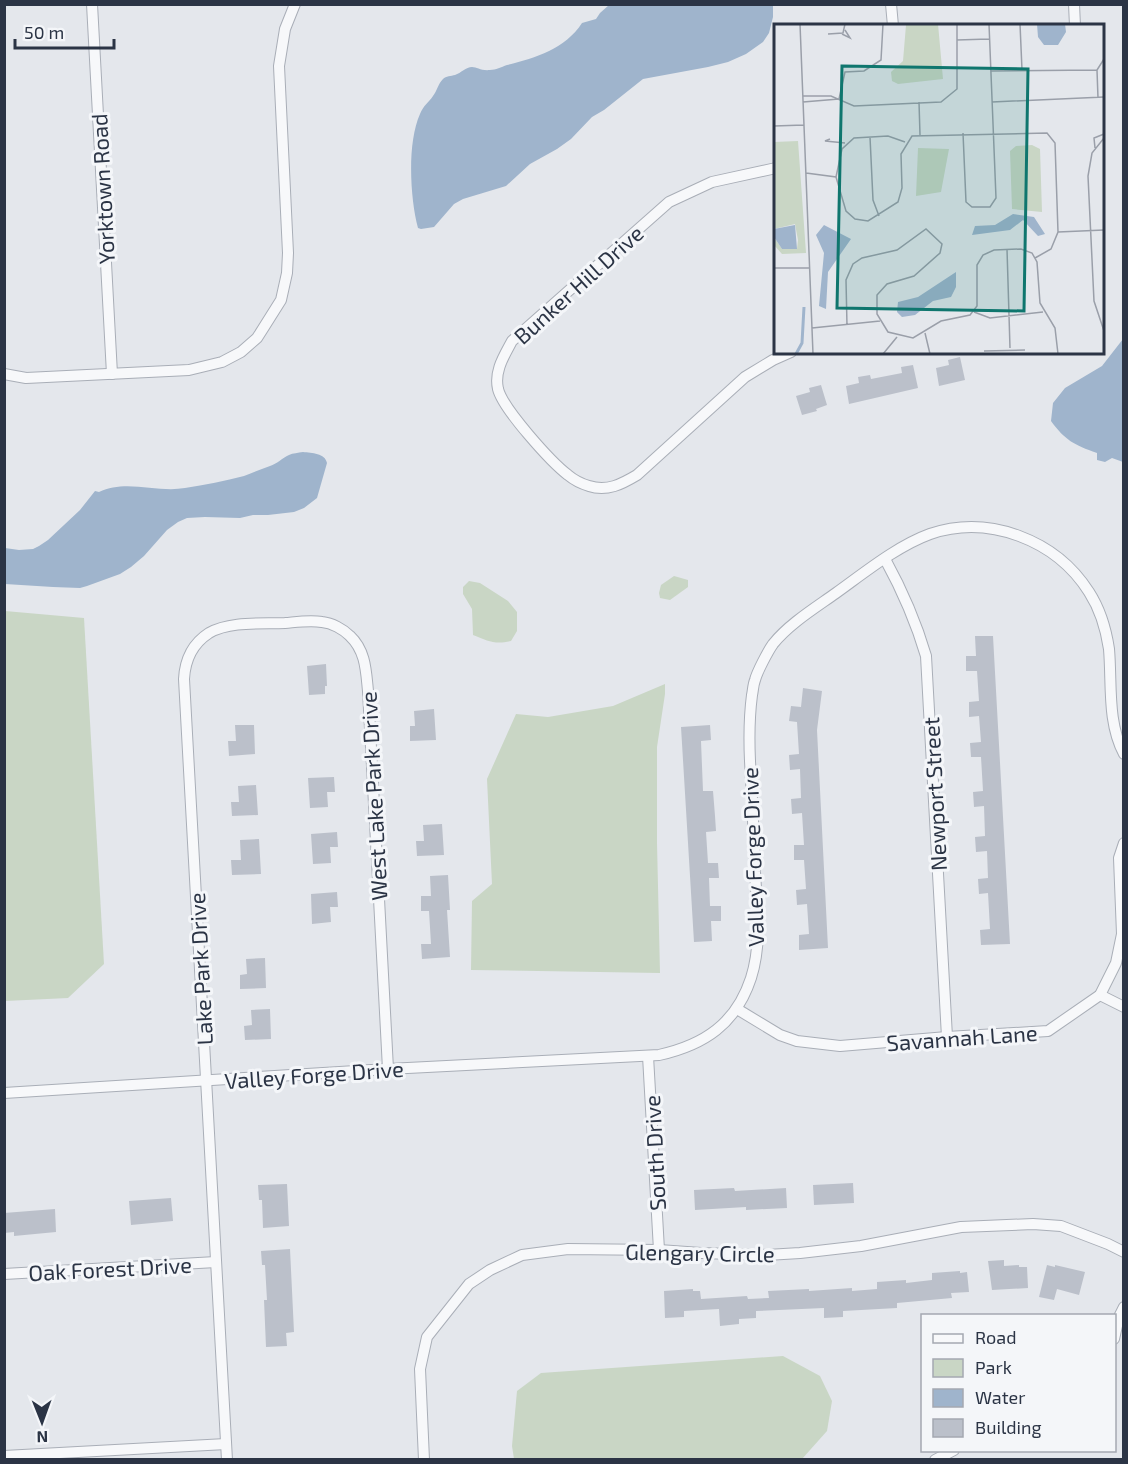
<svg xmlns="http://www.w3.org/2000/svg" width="1128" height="1464" font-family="'Exo 2',sans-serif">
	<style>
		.green { fill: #c9d6c5 }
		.water { fill: #9fb4cc }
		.building { fill: #bbc0ca }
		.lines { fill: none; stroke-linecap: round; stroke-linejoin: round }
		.street-casing { stroke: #a9aeb7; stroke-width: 12 }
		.street { stroke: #f7f8fa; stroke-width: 10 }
		.labels { text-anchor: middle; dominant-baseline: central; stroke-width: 6; stroke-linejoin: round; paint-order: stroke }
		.street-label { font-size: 22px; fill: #2b3445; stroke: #f4f6f9 }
		.inset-river { fill: none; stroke: #9fb4cc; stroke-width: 3 }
		.inset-road { fill: none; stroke: #9a9fa9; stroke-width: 1.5 }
		.view { fill: #0f766e; fill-opacity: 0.15; stroke: #0f766e; stroke-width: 3 }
		.inset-edge { fill: none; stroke: #2b3445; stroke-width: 3 }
	</style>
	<rect width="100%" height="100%" fill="#e4e7ec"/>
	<g class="green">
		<path d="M674,576L688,580V587L670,600L660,598L659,593L661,585Z"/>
		<path d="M469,581L480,583L508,601L517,612V631L511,641C495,645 488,641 473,635L472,609L463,594V587Z"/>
		<path d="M5,611L84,618L104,964L68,998L5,1001Z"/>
		<path d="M665,684V694L657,747V843L660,973L471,970L472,901L492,884L487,779L516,714L548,717L613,706Z"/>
		<path d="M783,1356L820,1376L832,1401L827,1431L802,1459H514L512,1446L517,1391L541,1373Z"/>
	</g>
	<g class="water">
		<path d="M609,5H773V17L769,33L763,42L746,54L728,62L708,67L643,79L604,110L592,117L571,139L557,149L530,164L506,186L463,199L454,204L434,227L421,229L418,228C410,198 407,143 420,114C423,106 429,102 433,96C437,91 438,84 443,79C446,76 451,76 455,75C461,73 466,67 472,67C477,67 481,71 490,70C496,70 501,67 507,65C535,58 565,49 582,23L596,19L600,13Z"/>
		<path d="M1123,339V462L1112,458L1105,462L1097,460V453C1074,445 1065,440 1051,421L1053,403L1065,388L1102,366Z"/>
		<path d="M303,452C312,453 325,453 327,463L317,498L304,508L294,512L268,515H253L240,518L205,517L187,518L178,522L167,530L144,556L131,567L120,574L87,586L80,588L53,587L5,584V548L19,550L33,549L39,546L48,540L80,510L95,491L99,492C126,479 157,493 185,488C205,485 225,481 244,476C252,473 261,469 270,466C277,464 282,458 289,455C293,453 298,453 303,452Z"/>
	</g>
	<g class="building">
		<path d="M960,357L965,380L939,386L936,368L949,365L948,360Z"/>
		<path d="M913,365L918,388L849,404L846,386L859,383L858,377L870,375L871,379L902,373L901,367Z"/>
		<path d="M821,385L827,405L816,409L817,411L802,415L796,396L810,392L809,388Z"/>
		<path d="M975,636H993L1010,944L981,945L980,930L990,929L988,893L979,894L978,879L988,878L987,851L976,852L975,837L985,836L984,806L974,807L973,792L983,791L981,757H971L970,743L981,742L979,716L969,717V702L979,701L977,671H966V656H976Z"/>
		<path d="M326,664L327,686H325V694L309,695L307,666Z"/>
		<path d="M803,688L822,691L817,730L828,948L799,950V935L809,934L807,904L797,905L796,890L806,889L804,860H794V845H804L802,813L792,814L791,799L801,798L800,769L790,770L789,755L799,754L797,722L789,721L791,706L801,707Z"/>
		<path d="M434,709L436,740L410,741V726H415L414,711Z"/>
		<path d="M235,725H254L255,754L229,756L228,741H236Z"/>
		<path d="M710,725L711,740L701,741L703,791H713L715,816L716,831L706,832L708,863H718L719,878H709L710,906H721V921H711L712,941L694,942L681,727Z"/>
		<path d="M334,777L335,792H327L328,807L310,808L308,778Z"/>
		<path d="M256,785L258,815L232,816L231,802H239L238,786Z"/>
		<path d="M442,824L444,855L417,856L416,841H424L423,825Z"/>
		<path d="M337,832L338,847H330L331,863L313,864L311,834Z"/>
		<path d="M259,839L261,874L232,875L231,860H241L240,840Z"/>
		<path d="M448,875L450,910H447L450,957L422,959L421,944H431L429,911H421V896H431L430,876Z"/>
		<path d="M337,892L338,907H330L331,922L312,924L311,894Z"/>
		<path d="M265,958L266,988L240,989V975L247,974L246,959Z"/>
		<path d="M270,1009L271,1039L245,1040L244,1026L252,1025L251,1010Z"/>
		<path d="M853,1183L854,1203L814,1205L813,1185Z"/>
		<path d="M287,1184L289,1226L263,1228L262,1200H259L258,1185Z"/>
		<path d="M734,1188L735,1191L786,1188L787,1208L746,1210V1207L695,1210L694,1190Z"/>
		<path d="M171,1198L173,1221L131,1225L129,1201Z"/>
		<path d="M55,1209L56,1232L14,1236V1232L4,1233V1213Z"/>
		<path d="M290,1249L294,1332L286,1333L287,1346L266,1347L264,1300H267L265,1265H262L261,1251Z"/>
		<path d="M1004,1260V1266L1019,1265V1267H1027L1028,1288L992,1290L988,1261Z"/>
		<path d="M1047,1265L1055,1267V1265L1085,1272L1079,1295L1057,1289L1054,1300L1039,1297Z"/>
		<path d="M960,1271V1273L967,1272L969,1292L951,1293L952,1298L897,1303V1308L843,1311V1317L824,1318V1308L756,1311V1318L739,1319V1324L720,1326L719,1309L684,1311V1317L665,1318L664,1291L693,1289V1291H700L701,1299L747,1296L748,1299L769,1298L768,1291L809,1289V1291L852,1288V1291L877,1289V1282L906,1280V1283L932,1280V1273Z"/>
	</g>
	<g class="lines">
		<defs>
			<g id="street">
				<path d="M92,4L112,374"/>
				<path d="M891,4L893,26"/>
				<path d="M1074,4L1075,26"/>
				<path d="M776,168L712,182L669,202L512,341C504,356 494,371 498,389C503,409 551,462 568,475C574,480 582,484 589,486C607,492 622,484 637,475L745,377L773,360L791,352"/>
				<path d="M4,374L26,378L189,370L222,362L241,352L257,338L264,327L281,300L287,273L288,253L279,66L285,29L295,4"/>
				<path d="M885,559C902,590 916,622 926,656L947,1037"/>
				<path d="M1100,995L1124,1007"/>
				<path d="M737,1009L780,1035L797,1041L840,1046L947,1037L1048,1031L1100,995L1116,963L1122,934L1119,858L1124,843"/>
				<path d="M648,1056L659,1250"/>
				<path d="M4,1093L388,1069L659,1055C704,1045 736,1024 751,978C762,944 757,908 755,872C754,835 752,798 750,761C749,739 749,718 752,695C753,691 753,685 755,680C757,672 768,651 773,644C789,624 815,608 836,593C864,573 897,546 930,534C989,514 1056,540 1089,592C1100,609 1106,629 1109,649C1112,684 1107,722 1124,754"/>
				<path d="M4,1274L216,1262"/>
				<path d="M1114,1339L1119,1317L1124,1307"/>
				<path d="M4,1456L226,1444"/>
				<path d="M227,1460L184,679C185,660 192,644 209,633C230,621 261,624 285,623C297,622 310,620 322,622C332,623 343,629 350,636C366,651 366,672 368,691L388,1069"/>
				<path d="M424,1460L420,1369L427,1337L469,1284L490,1270L522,1255L568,1249L659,1250L701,1253L767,1255L800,1253L861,1246L961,1227L1033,1224L1061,1226L1108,1244L1124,1252"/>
				<path d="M935,1460L954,1450"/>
			</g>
		</defs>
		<use href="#street" class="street-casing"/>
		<use href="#street" class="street"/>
	</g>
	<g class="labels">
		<g class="street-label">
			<text transform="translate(102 189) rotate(-93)">Yorktown Road</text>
			<text transform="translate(578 284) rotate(-42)">Bunker Hill Drive</text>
			<text transform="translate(934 794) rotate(-93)">Newport Street</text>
			<text transform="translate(373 796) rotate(-93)">West Lake Park Drive</text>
			<text transform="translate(752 857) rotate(-92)">Valley Forge Drive</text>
			<text transform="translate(200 969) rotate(-93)">Lake Park Drive</text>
			<text transform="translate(962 1037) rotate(-4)">Savannah Lane</text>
			<text transform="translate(314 1074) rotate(-4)">Valley Forge Drive</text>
			<text transform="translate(654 1153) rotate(-93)">South Drive</text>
			<text transform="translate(700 1252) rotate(1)">Glengary Circle</text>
			<text transform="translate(110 1268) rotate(-3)">Oak Forest Drive</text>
		</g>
	</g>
	<g transform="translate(774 24)">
		<rect width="330" height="330" fill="#e4e7ec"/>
		<path d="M164,0L169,55L124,60L118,57L117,48L129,37L132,1ZM24,117L32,229L8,230L0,221V213L8,225H23L24,216L21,200L0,205V118ZM258,121L266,125L268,188L238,185L236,127L242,122ZM144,124L175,125L167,168L142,172Z" fill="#c9d6c5"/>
		<path d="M263,0H291L292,8L284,21H270L264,13ZM239,190L260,193L271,210L264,212L249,196L236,206L198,211L201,202L221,201ZM21,201L23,225H8L0,213V205ZM50,201L77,215L54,248L52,285L45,282L50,229L42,211ZM182,248V263L177,273L159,277L141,291L128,293L123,288L124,278L144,273Z" fill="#9fb4cc"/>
		<path class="inset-river" d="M22,330L28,319L30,283"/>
		<path class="inset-road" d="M26,0L39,330M183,0V16L215,15M246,0L248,46M54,10L69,9L71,0M68,10L76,14L71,6M217,47L323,46M29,72H57L80,82L167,78L183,65V16M324,74L323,46L330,35M65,75L71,48L90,47L107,36L109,0M29,78L65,75M145,78L146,111M218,78L330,73M0,102L30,101M189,109L192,178L198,183H216L222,174L215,0M96,113L99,176L105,192M330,114L318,129L314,152L320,277L330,307M56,115L51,117L71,119M321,124L320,114L330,110M32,149L62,153L72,187L81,195L94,197L124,178L128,164L127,130L138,112L273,109L281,119L284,208L277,225L261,234M62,153L68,125L80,114L114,112L131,118M284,208L330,206M233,225L236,324M0,244H35M200,288L216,294L269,288M73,302L72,256L79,240L88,234L123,226L152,205L168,220L166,229L140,252L113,260L103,271V290L114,308L139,314L167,297L196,291L203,282V241L209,231L220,226L247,225L258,229L263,238L266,279L281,304L284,330M38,304L106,297M151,309L156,330M210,327L251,326M109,330L123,313"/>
		<path class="view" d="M68,42L254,45L250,287L63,284Z"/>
		<rect width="330" height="330" class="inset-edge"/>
	</g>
	<rect width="1128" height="1464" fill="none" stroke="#2b3445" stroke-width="12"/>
	<rect x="921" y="1314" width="195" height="138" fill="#f4f6f9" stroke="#a4a8b1" stroke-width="1.5"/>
	<rect x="933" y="1334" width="30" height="9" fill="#f7f8fa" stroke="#a4a8b1" stroke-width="1.5"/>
	<text x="975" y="1344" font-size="18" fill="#2b3445">Road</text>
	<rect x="933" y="1359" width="30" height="18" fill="#c9d6c5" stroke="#a4a8b1" stroke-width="1.5"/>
	<text x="975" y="1374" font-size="18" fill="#2b3445">Park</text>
	<rect x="933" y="1389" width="30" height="18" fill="#9fb4cc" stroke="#a4a8b1" stroke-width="1.5"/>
	<text x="975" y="1404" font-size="18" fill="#2b3445">Water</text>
	<rect x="933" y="1419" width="30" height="18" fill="#bbc0ca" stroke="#a4a8b1" stroke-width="1.5"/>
	<text x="975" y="1434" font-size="18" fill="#2b3445">Building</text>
	<g transform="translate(42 1422) rotate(179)" stroke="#f4f6f9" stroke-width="4.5" paint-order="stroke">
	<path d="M0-4.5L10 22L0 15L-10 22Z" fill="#2b3445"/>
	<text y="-9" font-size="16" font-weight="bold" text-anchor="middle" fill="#2b3445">N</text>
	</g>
	<path d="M15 39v9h99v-9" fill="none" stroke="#2b3445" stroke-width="3"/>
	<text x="24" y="39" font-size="18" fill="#2b3445" stroke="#f4f6f9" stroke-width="4.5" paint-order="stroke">50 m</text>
</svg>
